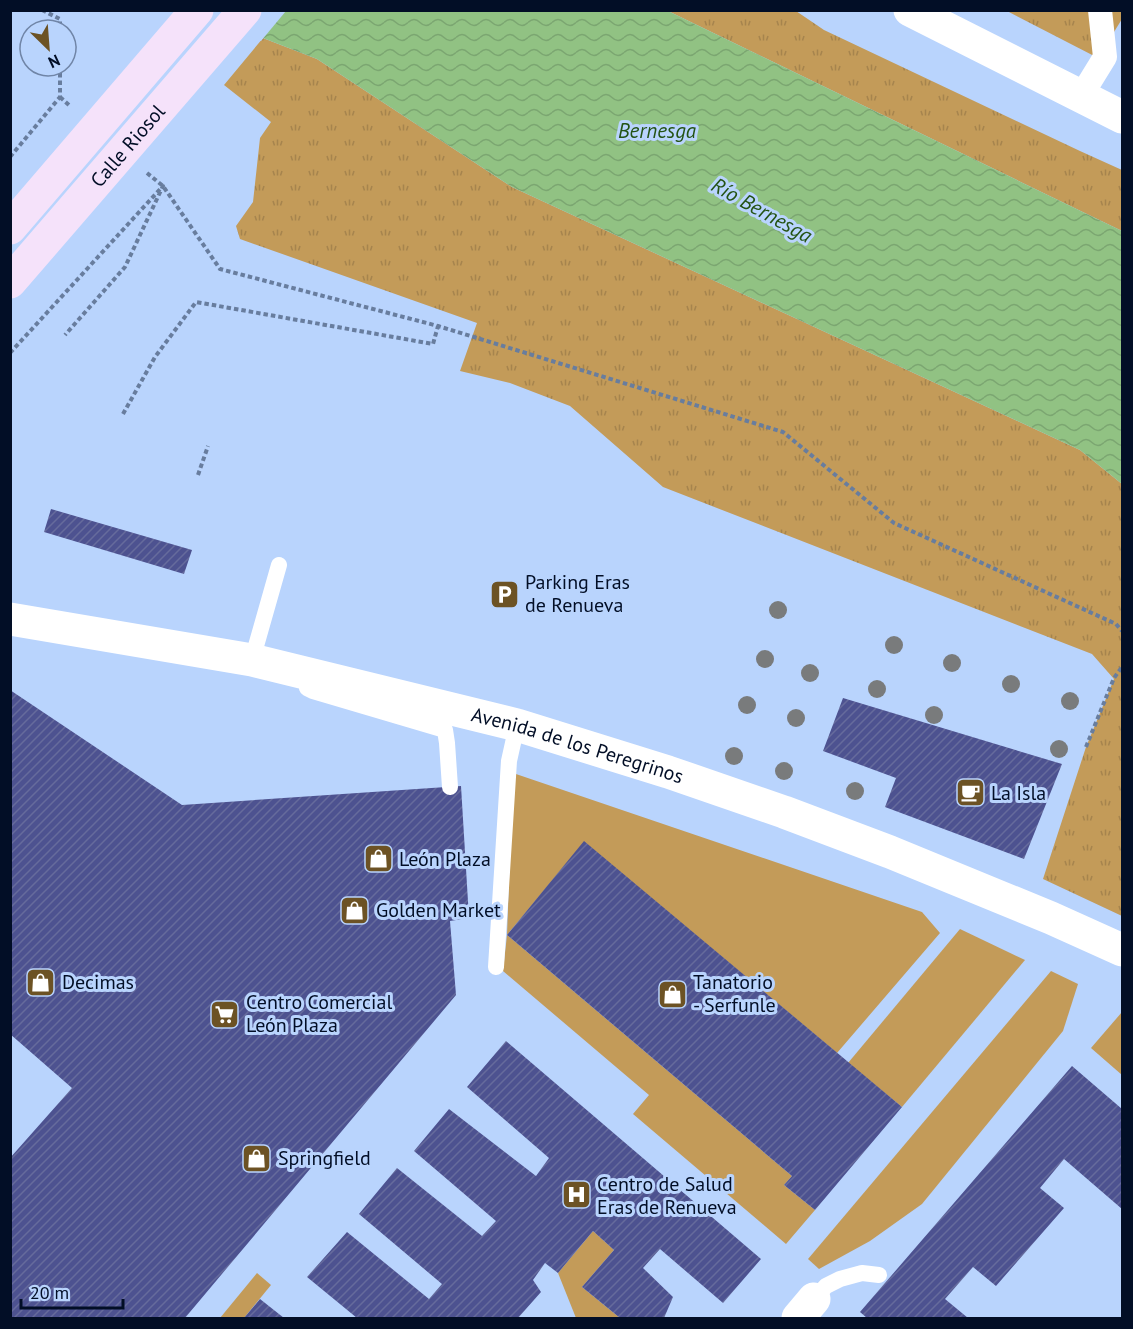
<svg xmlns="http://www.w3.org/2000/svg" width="1133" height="1329" font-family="'PT Sans',sans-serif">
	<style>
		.green { fill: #c39b59 }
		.park { fill: url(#park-tufts) }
		.water { fill: url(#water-waves) }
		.pier { fill: #b9d4fd }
		.building { fill: url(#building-hatch) }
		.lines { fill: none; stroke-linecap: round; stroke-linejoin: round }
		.path { stroke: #687d9e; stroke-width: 4; stroke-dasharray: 4.5 3; stroke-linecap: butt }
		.service { stroke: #fff; stroke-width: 16 }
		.pedestrian { stroke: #fff; stroke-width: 24 }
		.minor { stroke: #fff; stroke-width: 33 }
		.secondary { stroke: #f5e2fa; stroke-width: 33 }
		.tree { fill: #797b7c }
		.labels { text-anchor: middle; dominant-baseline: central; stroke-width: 6; stroke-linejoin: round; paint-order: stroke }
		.street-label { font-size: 20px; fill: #020e26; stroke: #b9d4fd }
		.poi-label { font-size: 20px; fill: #020e26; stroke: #b9d4fd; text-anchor: start }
		.water-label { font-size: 21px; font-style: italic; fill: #245314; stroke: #b9d4fd }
	</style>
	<defs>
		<pattern id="park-tufts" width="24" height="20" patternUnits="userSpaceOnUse" patternTransform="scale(1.5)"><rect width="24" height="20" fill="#c39b59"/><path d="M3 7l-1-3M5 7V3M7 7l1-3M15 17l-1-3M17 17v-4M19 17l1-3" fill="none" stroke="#a6844d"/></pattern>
		<pattern id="water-waves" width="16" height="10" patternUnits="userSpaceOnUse" patternTransform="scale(1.5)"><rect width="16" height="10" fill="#91c283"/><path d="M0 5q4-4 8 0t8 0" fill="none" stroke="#7ba671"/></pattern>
		<pattern id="building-hatch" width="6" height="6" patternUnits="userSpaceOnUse" patternTransform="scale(1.5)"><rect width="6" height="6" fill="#4d5290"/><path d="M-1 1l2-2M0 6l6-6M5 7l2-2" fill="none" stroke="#666b9c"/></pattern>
	</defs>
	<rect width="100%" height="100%" fill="#b9d4fd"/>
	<g class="green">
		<path d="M513,773L922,912L940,933L837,1053L584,842L507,935L792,1176L784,1185L815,1210L786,1244L633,1114L649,1095L503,971L507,935Z"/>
		<path d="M960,929L1025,960L902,1107L848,1063Z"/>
		<path d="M1051,971L1078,984L1063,1031L922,1204L870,1241L819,1269L808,1259Z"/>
		<path d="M1122,1012V1075L1091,1048Z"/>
		<path d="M593,1231L614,1250L582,1287L620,1318H576L558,1273Z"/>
		<path d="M257,1273L271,1285L244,1318H220Z"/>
	</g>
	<g class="park">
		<path d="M668,11H796L824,30L1080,151L1122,170V231Z"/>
		<path d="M1007,11H1122V19L1098,58Z"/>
		<path d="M263,38L317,59L512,187L1080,450L1122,484V916L1043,879L1086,747L1114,679L1092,654L663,487L570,406L510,383L460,371L477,323L240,239L236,226L253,202L260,138L271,122L224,85Z"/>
	</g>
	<path class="water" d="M193,11H668L1122,231V484L1080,450L512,187L317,59Z"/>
	<path class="pier" d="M190,10L286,11L261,41L192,13Z"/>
	<g class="building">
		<path d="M51,509L192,550L184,574L44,532Z"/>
		<path d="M10,690L182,805L461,786L469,918L450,921L456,995L185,1318H10V1158L72,1088L10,1034Z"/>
		<path d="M843,698L1062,764L1024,859L885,807L896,778L823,751Z"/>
		<path d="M584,841L902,1107L815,1210L784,1185L792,1176L507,935Z"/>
		<path d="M506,1041L761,1259L723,1303L660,1249L643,1268L673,1297L664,1318H620L582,1287L614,1250L593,1231L558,1273L545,1263L533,1280L541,1292L518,1318H357L307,1277L347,1232L429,1299L442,1284L359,1214L397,1168L482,1236L496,1221L414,1151L449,1109L536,1176L549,1158L467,1087Z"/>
		<path d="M1072,1066L1122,1109V1209L1064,1159L1040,1188L1064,1208L996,1286L973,1267L945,1299L968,1318H867L860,1312Z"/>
		<path d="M260,1299L284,1318H244Z"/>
	</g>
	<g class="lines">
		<g class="path">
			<path d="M42,10L60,19V30"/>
			<path d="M60,97L71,107"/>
			<path d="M10,157L60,97V66"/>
			<path d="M147,173L163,186L220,269L438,326L783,432L894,523L1116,624L1122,631"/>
			<path d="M10,353L163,186L125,267L65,335"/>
			<path d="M123,414L155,357L196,302L433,344L438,326"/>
			<path d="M198,475L208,446"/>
			<path d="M1086,747L1114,678L1122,667"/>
		</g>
		<g class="service">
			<path d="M252,660L279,565"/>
			<path d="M307,688L313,691L445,730L447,743L450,787"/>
			<path d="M496,967L509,761L517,725"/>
			<path d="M814,1299L826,1286L840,1279L862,1273L879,1275"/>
		</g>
		<path class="pedestrian" d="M1081,96L1105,57L1100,10"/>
		<g class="minor">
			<path d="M910,10L1122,117"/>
			<path id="s1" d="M10,619L252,660L517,725L668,772L784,812L890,852L1051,918L1122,950"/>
			<path d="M798,1318L814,1299"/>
		</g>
		<g class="secondary">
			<path d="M10,228L197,10"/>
			<path id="s2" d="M10,282L245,10"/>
		</g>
	</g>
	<g class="tree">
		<circle cx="778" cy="610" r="9"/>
		<circle cx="894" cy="645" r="9"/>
		<circle cx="765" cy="659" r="9"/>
		<circle cx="952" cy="663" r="9"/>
		<circle cx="810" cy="673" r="9"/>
		<circle cx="1011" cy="684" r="9"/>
		<circle cx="877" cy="689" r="9"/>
		<circle cx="1070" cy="701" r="9"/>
		<circle cx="747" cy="705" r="9"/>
		<circle cx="934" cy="715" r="9"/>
		<circle cx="796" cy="718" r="9"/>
		<circle cx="1059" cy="749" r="9"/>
		<circle cx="734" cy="756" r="9"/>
		<circle cx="784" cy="771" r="9"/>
		<circle cx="855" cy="791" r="9"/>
	</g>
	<defs>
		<symbol id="parking-square" viewBox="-11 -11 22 22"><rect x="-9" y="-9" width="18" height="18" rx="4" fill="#6c5224" stroke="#b9d4fd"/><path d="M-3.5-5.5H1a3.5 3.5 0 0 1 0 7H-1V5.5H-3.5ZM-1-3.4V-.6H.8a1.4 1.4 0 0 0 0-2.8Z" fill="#fff"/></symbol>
		<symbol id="cafe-square" viewBox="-11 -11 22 22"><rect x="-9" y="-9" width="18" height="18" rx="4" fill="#6c5224" stroke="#b9d4fd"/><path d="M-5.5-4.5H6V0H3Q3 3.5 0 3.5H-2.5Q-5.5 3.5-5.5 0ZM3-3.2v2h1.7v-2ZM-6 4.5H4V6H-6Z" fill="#fff"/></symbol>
		<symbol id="shop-square" viewBox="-11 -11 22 22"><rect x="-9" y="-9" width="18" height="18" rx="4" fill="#6c5224" stroke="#b9d4fd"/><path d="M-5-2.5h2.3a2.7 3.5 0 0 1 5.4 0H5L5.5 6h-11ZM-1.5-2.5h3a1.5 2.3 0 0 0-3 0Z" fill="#fff"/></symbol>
		<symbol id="supermarket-square" viewBox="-11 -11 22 22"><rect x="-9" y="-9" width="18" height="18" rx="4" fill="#6c5224" stroke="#b9d4fd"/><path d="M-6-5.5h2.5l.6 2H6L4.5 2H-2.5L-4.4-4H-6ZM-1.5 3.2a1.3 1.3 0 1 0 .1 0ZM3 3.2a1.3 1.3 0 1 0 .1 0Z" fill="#fff"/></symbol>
		<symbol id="hospital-square" viewBox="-11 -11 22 22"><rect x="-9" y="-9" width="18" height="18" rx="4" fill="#6c5224" stroke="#b9d4fd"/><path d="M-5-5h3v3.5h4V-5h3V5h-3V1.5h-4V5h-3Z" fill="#fff"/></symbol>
	</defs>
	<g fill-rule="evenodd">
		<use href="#parking-square" x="488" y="578" width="33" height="33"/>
		<use href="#cafe-square" x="954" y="776" width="33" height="33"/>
		<use href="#shop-square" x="362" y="842" width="33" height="33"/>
		<use href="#shop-square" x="338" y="894" width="33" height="33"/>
		<use href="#shop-square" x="24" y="966" width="33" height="33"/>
		<use href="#shop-square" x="656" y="978" width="33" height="33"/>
		<use href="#supermarket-square" x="208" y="998" width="33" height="33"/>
		<use href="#shop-square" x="240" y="1142" width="33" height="33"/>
		<use href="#hospital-square" x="560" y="1178" width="33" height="33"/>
	</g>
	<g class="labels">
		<g class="street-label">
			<text stroke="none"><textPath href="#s2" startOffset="180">Calle Riosol</textPath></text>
			<text stroke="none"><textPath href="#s1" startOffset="582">Avenida de los Peregrinos</textPath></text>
		</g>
		<g class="poi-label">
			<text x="525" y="582">Parking Eras<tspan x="525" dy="23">de Renueva</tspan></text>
			<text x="991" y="793">La Isla</text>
			<text x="399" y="859">León Plaza</text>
			<text x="376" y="910">Golden Market</text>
			<text x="62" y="982">Decimas</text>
			<text x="693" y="982">Tanatorio<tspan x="693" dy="23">- Serfunle</tspan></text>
			<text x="246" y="1002">Centro Comercial<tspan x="246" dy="23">León Plaza</tspan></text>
			<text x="278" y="1158">Springfield</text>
			<text x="597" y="1184">Centro de Salud<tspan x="597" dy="23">Eras de Renueva</tspan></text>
		</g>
		<g class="water-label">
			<text x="657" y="130">Bernesga</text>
			<text transform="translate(762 210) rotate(29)">Río Bernesga</text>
		</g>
	</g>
	<rect width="1133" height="1329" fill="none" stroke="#020e26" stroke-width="24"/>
	<g transform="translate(48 48) rotate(155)"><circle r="28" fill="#b9d4fd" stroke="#7085a7" stroke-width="1.5"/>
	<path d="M0-4.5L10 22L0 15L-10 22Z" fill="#6c5224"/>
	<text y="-9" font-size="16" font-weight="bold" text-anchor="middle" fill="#020e26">N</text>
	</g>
	<path d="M21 1299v9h102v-9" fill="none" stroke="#020e26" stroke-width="3"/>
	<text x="30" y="1299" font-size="18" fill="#020e26" stroke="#b9d4fd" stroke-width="4.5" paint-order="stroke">20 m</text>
</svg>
